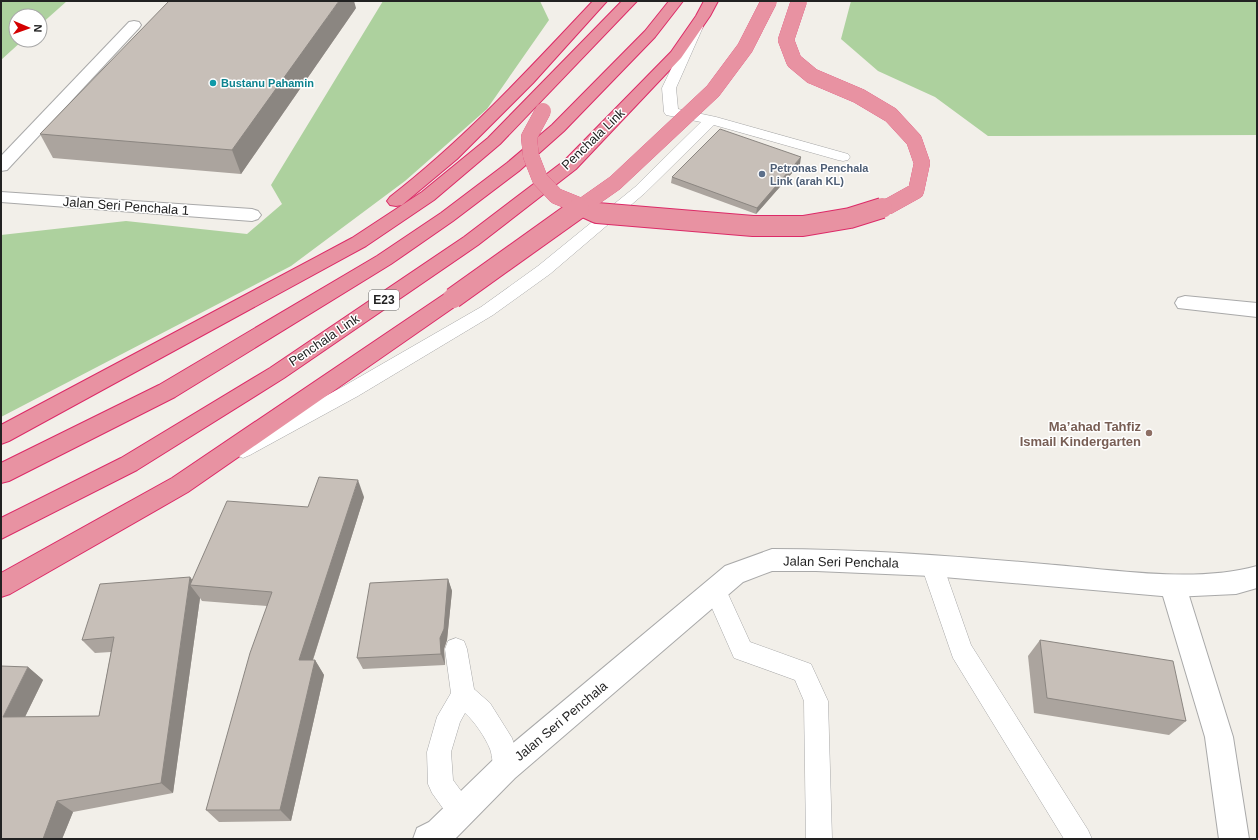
<svg xmlns="http://www.w3.org/2000/svg" width="1258" height="840" font-family="Arial,sans-serif">
	<style>
		.forest { fill: #add19e }
		.lines { fill: none; stroke-linecap: round; stroke-linejoin: round }
		.service-casing { stroke: #a9a9a9; stroke-width: 1 }
		.minor-casing { stroke: #a9a9a9; stroke-width: 2 }
		.tertiary-casing { stroke: #a9a9a9; stroke-width: 2 }
		.motorway-casing { stroke: #dc2a67; stroke-width: 2 }
		.service { fill: #fff; fill-rule: evenodd }
		.minor { fill: #fff; fill-rule: evenodd }
		.tertiary { fill: #fff; fill-rule: evenodd }
		.motorway { fill: #e892a2; fill-rule: evenodd }
		.motorway-bridge-far1-casing { stroke: #dc2a67; stroke-width: 16; stroke-linecap: butt }
		.motorway-bridge-casing { stroke: #dc2a67; stroke-width: 22; stroke-linecap: butt }
		.motorway-bridge-far1 { stroke: #e892a2; stroke-width: 16 }
		.motorway-bridge { stroke: #e892a2; stroke-width: 20 }
		.wall { fill: #aba49e }
		.shaded-wall { fill: #8b8681 }
		.building { fill: #c7bfb8; stroke: #8b8681 }
		.culture-dot { fill: #0f9aa8; stroke: #fff; stroke-width: 1.5 }
		.service-dot { fill: #5c6f8a; stroke: #fff; stroke-width: 1.5 }
		.education-dot { fill: #8d6e63; stroke: #fff; stroke-width: 1.5 }
		.labels { text-anchor: middle; dominant-baseline: central; stroke-width: 3; stroke-linejoin: round; paint-order: stroke }
		.far-culture-label { font-size: 11px; font-weight: bold; fill: #0d838f; stroke: #fff; text-anchor: start }
		.far-service-label { font-size: 11px; font-weight: bold; fill: #4e5e75; stroke: #fff; text-anchor: start }
		.shield { fill: #fff; stroke: #646464; stroke-width: 1 }
		.shield-label { font-size: 12px; font-weight: bold; fill: #222 }
		.street-label { font-size: 13px; fill: #222; stroke: #fff }
		.education-label { font-size: 13px; font-weight: bold; fill: #785e54; stroke: #fff; text-anchor: end }
	</style>
	<rect width="100%" height="100%" fill="#f2efe9"/>
	<g class="forest">
		<path d="M1,1H67L40,25V16H16V40H23L1,60Z"/>
		<path d="M383,1H540L549,20L487,109L405,181L291,266L1,417V235L126,221L247,234L282,204L271,185Z"/>
		<path d="M851,1H1257V135L988,136L935,97L878,71L841,39Z"/>
	</g>
	<g class="lines">
		<defs>
			<g id="service">
				<path d="M697,23L701,24L703,27L676,88L678,109L716,117L848,154L850,157L848,160L843,161L838,160L714,125L645,193L550,274L493,315L358,396L250,455L243,458L236,455L233,450L236,445L344,386L481,307L538,266L635,187L701,122L666,115L664,112L662,88L691,27L693,24Z"/>
				<path d="M932,556L940,558L943,565L971,645L1088,830L1092,839H1064L953,658L921,565L924,558Z"/>
				<path d="M715,580L723,583L750,642L811,664L828,701L832,839H806L804,701L795,680L734,658L704,590L707,583Z"/>
				<path d="M456,638L464,641L467,649L474,689L490,703L512,738L515,747L518,768L514,777L505,781L496,777C492,767 493,757 490,749C485,737 475,722 465,713L460,722L451,752L453,780L470,803L474,812L470,821L461,825L452,821L432,793L428,784L427,752L437,717L451,693L445,649L448,641Z"/>
			</g>
			<g id="minor">
				<path d="M134,21L139,22L141,25L139,28L7,170L1,171V156L129,22Z"/>
				<path d="M1,192L252,209L258,211L261,215L258,219L252,221L1,202Z"/>
				<path d="M1185,296L1257,303V317L1178,308L1175,303L1178,298Z"/>
				<path d="M1173,575L1182,578L1186,586L1233,737L1249,839H1219L1205,737L1160,586L1164,578Z"/>
			</g>
			<path id="tertiary" d="M772,549C863,549 953,556 1044,564C1110,569 1193,584 1257,566V588L1236,594L1173,597L932,576L816,571H772L743,582L515,778L455,839H413L417,828L429,822L495,758L725,566Z"/>
			<g id="motorway">
				<path d="M593,1H607L533,83L457,159L402,205L396,206L390,205L387,201L390,197C465,139 528,70 593,1Z"/>
				<path d="M622,1H637L500,144L434,200L366,246L9,441L1,444V425L352,238L422,192L488,138Z"/>
				<path d="M669,1H683L655,37L564,131L519,171L453,221L391,264L175,397L9,481L1,483V463L159,385L377,256L441,213L507,163L552,125L645,31Z"/>
				<path d="M704,1H718L710,16L681,58L576,169L478,245L284,378L137,470L1,539V518L121,458L270,368L464,237L564,161L671,52L696,16Z"/>
				<path d="M453,291L460,293L463,298L460,303L188,492L10,594L1,597V573L172,478L446,293Z"/>
			</g>
		</defs>
		<use href="#service" class="service-casing"/>
		<use href="#minor" class="minor-casing"/>
		<use href="#tertiary" class="tertiary-casing"/>
		<use href="#motorway" class="motorway-casing"/>
		<use href="#service" class="service"/>
		<use href="#minor" class="minor"/>
		<use href="#tertiary" class="tertiary"/>
		<use href="#motorway" class="motorway"/>
		<defs>
			<g id="motorway-bridge-far1">
				<path d="M799,1L786,40L794,61L812,76L859,96L891,115L914,140L922,163L916,191L889,206L878,209"/>
				<path d="M543,111L529,137L531,156L540,179L556,196L588,209"/>
				<path d="M578,209L615,183L713,91L745,48L769,1"/>
			</g>
			<g id="motorway-bridge">
				<path d="M586,208L597,213L753,226H803L850,218L882,208"/>
				<path d="M453,298L579,208"/>
			</g>
		</defs>
		<use href="#motorway-bridge-far1" class="motorway-bridge-far1-casing"/>
		<use href="#motorway-bridge" class="motorway-bridge-casing"/>
		<use href="#motorway-bridge-far1" class="motorway-bridge-far1"/>
		<use href="#motorway-bridge" class="motorway-bridge"/>
	</g>
	<g class="wall">
		<path d="M356,8L241,174L53,158L40,134Z"/>
		<path d="M800,164L756,214L671,183L672,177Z"/>
		<path d="M364,497L313,660H315L324,675L291,821L219,822L206,810L267,606L202,601L200,598L173,793L73,812L62,839H1L28,667L43,680L25,717L99,716L111,652L95,653L82,640L190,577L192,580L308,507Z"/>
		<path d="M448,579L452,591L447,640L444,649L445,665L363,669L357,658Z"/>
		<path d="M1040,640L1186,721L1169,735L1034,713L1028,656Z"/>
	</g>
	<g class="shaded-wall">
		<path d="M339,1H354L356,8L241,174L232,150Z"/>
		<path d="M801,157L800,164L756,214L757,208Z"/>
		<path d="M358,480L364,497L308,675L299,660Z"/>
		<path d="M190,577L196,585H190L200,598L173,793L161,783Z"/>
		<path d="M448,579L452,591L447,640L444,649L445,665L441,654L440,638Z"/>
		<path d="M315,660L324,675L291,821L280,810Z"/>
		<path d="M28,667L43,680L19,729L3,717Z"/>
		<path d="M57,801L73,812L62,839H43Z"/>
	</g>
	<g class="building">
		<path d="M169,1H339L232,150L40,134Z"/>
		<path d="M720,129L801,157L757,208L672,177Z"/>
		<path d="M319,477L358,480L299,660H315L280,810H206L250,653L272,592L190,585L227,501L308,507Z"/>
		<path d="M190,577L161,783L57,801L43,839H1V666L28,667L3,717L99,716L114,637L82,640L100,584Z"/>
		<path d="M448,579L444,629L440,638L441,654L357,658L370,583Z"/>
		<path d="M1040,640L1173,661L1186,721L1047,698Z"/>
	</g>
	<circle class="culture-dot" cx="213" cy="83" r="4"/>
	<circle class="service-dot" cx="762" cy="174" r="4"/>
	<circle class="education-dot" cx="1149" cy="433" r="4"/>
	<g class="labels">
		<g class="far-culture-label">
			<text x="221" y="83">Bustanu Pahamin</text>
		</g>
		<g class="far-service-label">
			<text x="770" y="168">Petronas Penchala<tspan x="770" dy="13">Link (arah KL)</tspan></text>
		</g>
		<rect class="shield" x="369" y="290" width="30" height="20" rx="3"/>
		<g class="shield-label">
			<text x="384" y="300">E23</text>
		</g>
		<g class="street-label">
			<text transform="translate(593 139) rotate(-44)">Penchala Link</text>
			<text transform="translate(126 206) rotate(4)">Jalan Seri Penchala 1</text>
			<text transform="translate(324 340) rotate(-34)">Penchala Link</text>
			<text transform="translate(841 562) rotate(1)">Jalan Seri Penchala</text>
			<text transform="translate(561 721) rotate(-40)">Jalan Seri Penchala</text>
		</g>
		<g class="education-label">
			<text x="1141" y="426">Ma’ahad Tahfiz<tspan x="1141" dy="15">Ismail Kindergarten</tspan></text>
		</g>
	</g>
	<rect width="1258" height="840" fill="none" stroke="#222222" stroke-width="4"/>
	<g transform="translate(28 28) rotate(92)"><circle r="19" fill="#ffffff" stroke="#a7a7a7"/>
	<path d="M0-3L7 15L0 10L-7 15Z" fill="#d40000"/>
	<text y="-6" font-size="11" font-weight="bold" text-anchor="middle" fill="#222222">N</text>
	</g>
</svg>
